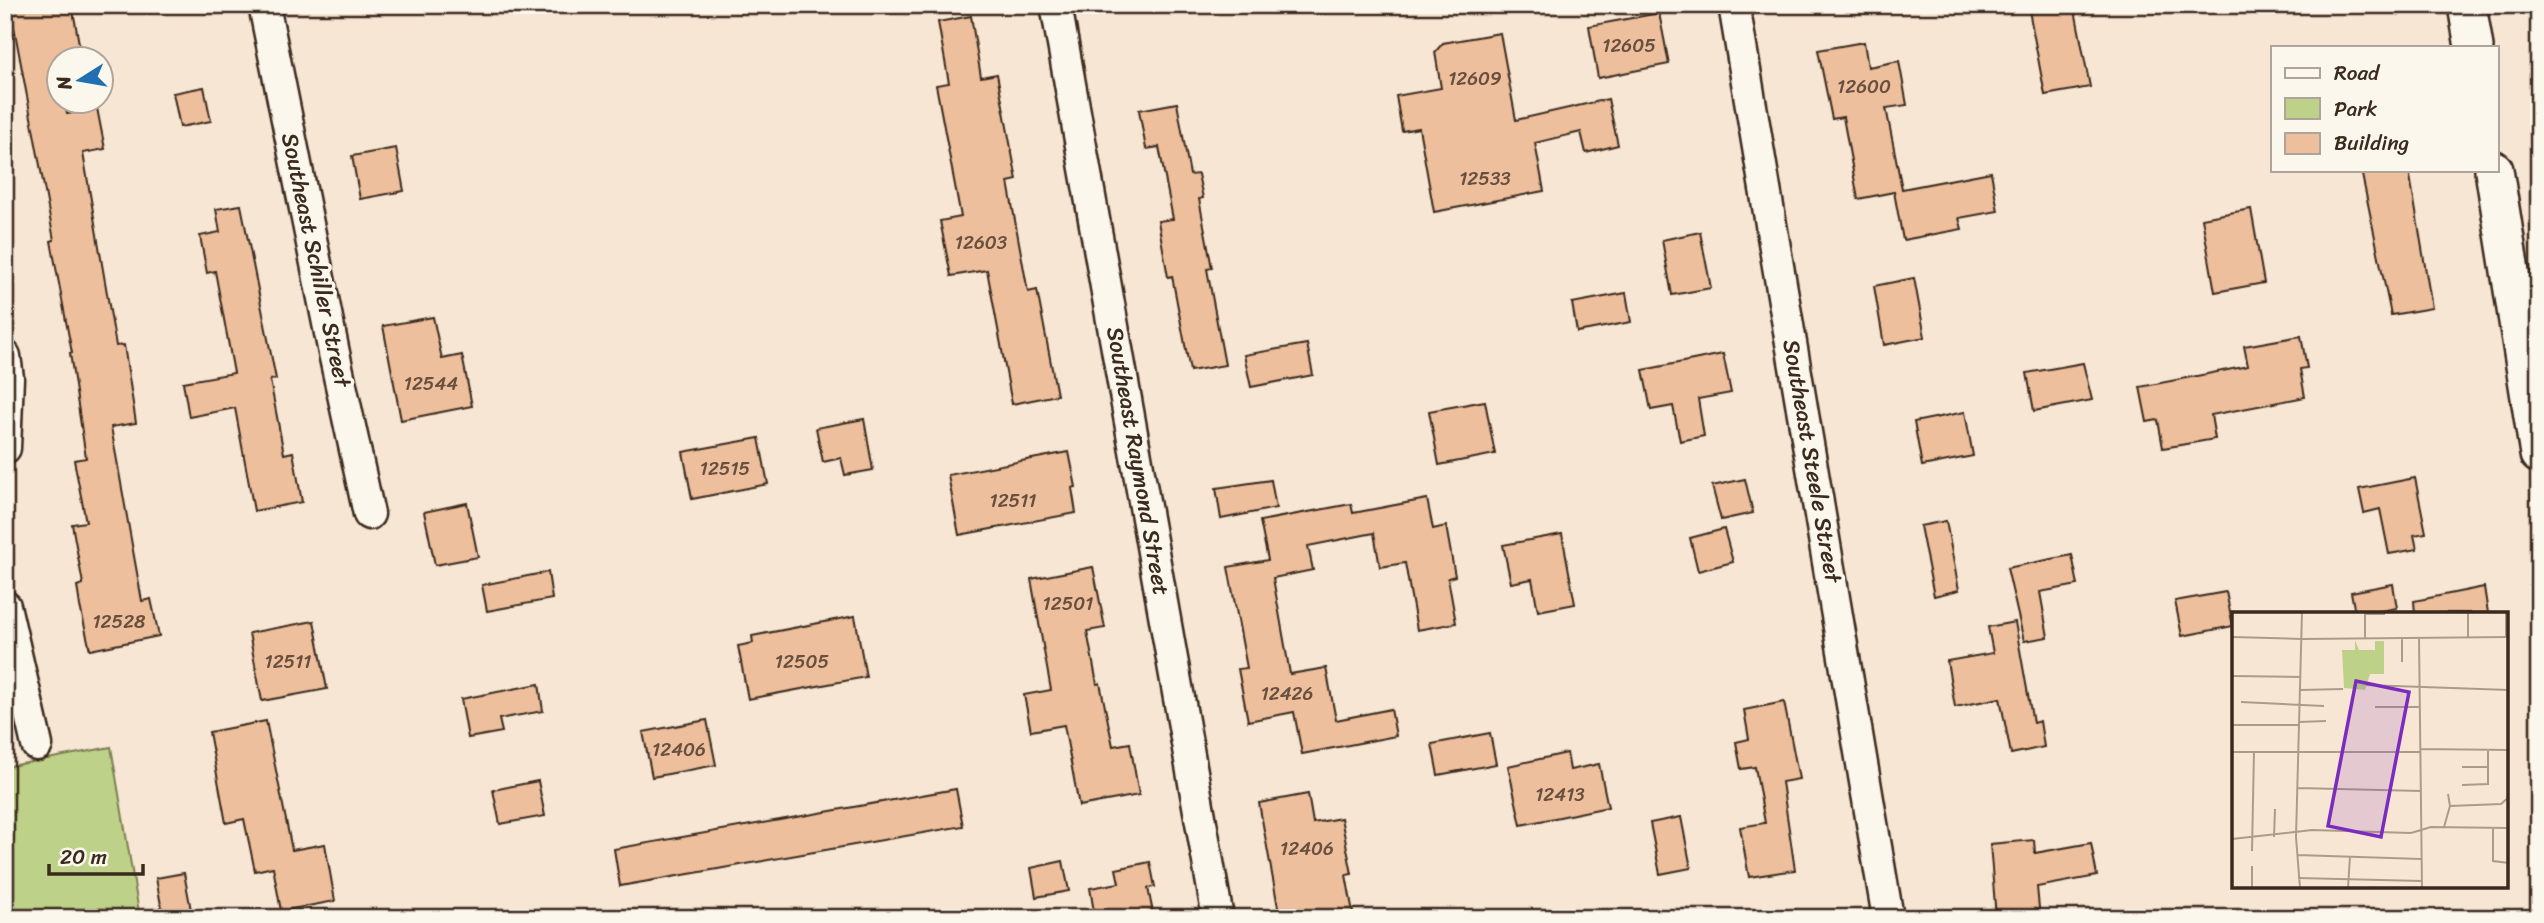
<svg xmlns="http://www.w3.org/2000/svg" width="2544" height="923" font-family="Sriracha,sans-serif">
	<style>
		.green { fill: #bdd288; stroke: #7c7e53; stroke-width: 2 }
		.building { fill: #edbf9d; stroke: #3b2a1e; stroke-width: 2 }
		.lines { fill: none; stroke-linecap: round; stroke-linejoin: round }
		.minor-casing { stroke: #3b2a1e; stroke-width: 35 }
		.tertiary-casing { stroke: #3b2a1e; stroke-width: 42 }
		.minor { stroke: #fbf7ec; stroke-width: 30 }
		.tertiary { stroke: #fbf7ec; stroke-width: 37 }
		.labels { text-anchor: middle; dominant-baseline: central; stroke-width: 7; stroke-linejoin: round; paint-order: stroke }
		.number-label { font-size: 19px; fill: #684f3e }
		.street-label { font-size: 23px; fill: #3b2a1e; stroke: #fbf7ec }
		.inset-road { fill: none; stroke: #ac9b8b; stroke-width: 2 }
		.view { fill: #7b2cbf; fill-opacity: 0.15; stroke: #7b2cbf; stroke-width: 3.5 }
		.inset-edge { fill: none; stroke: #3b2a1e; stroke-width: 3.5 }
	</style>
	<rect width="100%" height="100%" fill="#f7e6d4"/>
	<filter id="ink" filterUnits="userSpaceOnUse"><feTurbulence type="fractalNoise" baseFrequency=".0143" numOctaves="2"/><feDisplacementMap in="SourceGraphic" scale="14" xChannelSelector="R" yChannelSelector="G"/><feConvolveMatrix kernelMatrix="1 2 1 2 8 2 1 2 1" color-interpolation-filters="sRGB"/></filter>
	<g filter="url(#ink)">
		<path class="green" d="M111,747L140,918H5V767Z"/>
		<g class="building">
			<path d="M41,5H72L82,60H57L60,102H65L67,114L97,108L105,149L83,153L116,346L124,345L136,423L111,427L142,601L151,599L159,636L90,650L80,606L77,586L83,584L72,524L86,522L74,460L86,458L70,353H72L51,241L54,240L11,11Z"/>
			<path d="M2028,5H2074L2090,87L2045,95Z"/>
			<path d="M1659,13L1669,64L1598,78L1589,26Z"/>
			<path d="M971,16L981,77L997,74L1017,180L1008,182L1028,292L1037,290L1057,395L1012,404L987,270L951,276L940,221L961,217L936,85L949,83L938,22Z"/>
			<path d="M1500,33L1516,120L1608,99L1618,145L1586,153L1581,132L1535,143L1544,191L1434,212L1419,128L1402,131L1396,96L1441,88L1435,52L1443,43Z"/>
			<path d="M1864,42L1868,67L1899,61L1907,105L1886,108L1902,189L1991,172L1998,211L1959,218L1962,229L1903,240L1894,192L1858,199L1843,117L1832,119L1818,50Z"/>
			<path d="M204,87L211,121L180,127L173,93Z"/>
			<path d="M1177,103L1190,175L1198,174L1203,198L1199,199L1212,268L1207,269L1225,365L1190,371L1172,276L1168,277L1158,221L1173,219L1159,147L1146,149L1139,110Z"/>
			<path d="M396,148L404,191L360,199L352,156Z"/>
			<path d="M2361,170H2409L2432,308L2391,315Z"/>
			<path d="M241,205L276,379L270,380L284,454L293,452L302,502L254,511L235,408L189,417L183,382L234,373L215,271L207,273L200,236L220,232L216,209Z"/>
			<path d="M2251,209L2264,283L2215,292L2202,218Z"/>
			<path d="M1700,232L1711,288L1672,295L1662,240Z"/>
			<path d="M1914,278L1925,337L1884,345L1874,286Z"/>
			<path d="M1626,293L1631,322L1577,332L1572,303Z"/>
			<path d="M433,317L442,359L462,355L472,406L401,420L383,326Z"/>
			<path d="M2301,336L2307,368L2300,369L2305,397L2211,415L2215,439L2163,448L2158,420L2147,422L2140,387L2248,366L2244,346Z"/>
			<path d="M1307,344L1313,375L1251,387L1244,355Z"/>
			<path d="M1723,354L1731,393L1698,399L1704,436L1680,441L1673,406L1651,410L1643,370Z"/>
			<path d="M2083,363L2092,400L2034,411L2027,373Z"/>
			<path d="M1485,401L1495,454L1439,465L1429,411Z"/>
			<path d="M1965,412L1973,456L1922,466L1914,422Z"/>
			<path d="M864,419L873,470L845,475L841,458L823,462L816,428Z"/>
			<path d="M759,438L768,484L692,499L683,452Z"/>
			<path d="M1069,452L1076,487L1072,488L1076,513L959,535L948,475Z"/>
			<path d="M2415,478L2426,533L2414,535L2417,549L2389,554L2380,509L2364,513L2359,489Z"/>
			<path d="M1745,479L1753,513L1721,520L1712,486Z"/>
			<path d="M1271,480L1276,508L1221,519L1216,488Z"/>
			<path d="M1427,499L1433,529L1446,526L1455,576L1448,578L1456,623L1417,630L1405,563L1380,567L1374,533L1308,546L1313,570L1273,578L1290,674L1326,668L1336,720L1391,709L1396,736L1302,754L1294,712L1248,721L1238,669L1247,668L1228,567L1268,560L1260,521L1351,504L1353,513Z"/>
			<path d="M467,503L478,557L435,565L424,512Z"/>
			<path d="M1946,521L1959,590L1934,596L1920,526Z"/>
			<path d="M1724,529L1733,562L1698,571L1690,538Z"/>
			<path d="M1562,534L1575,604L1538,611L1532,579L1511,583L1503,545Z"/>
			<path d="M2072,555L2078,585L2040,592L2048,637L2024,641L2007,568Z"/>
			<path d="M1093,567L1105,628L1087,631L1097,684L1100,683L1113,746L1130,743L1139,795L1079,806L1064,725L1031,731L1024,695L1051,690L1031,579Z"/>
			<path d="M548,572L552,599L487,611L482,585Z"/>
			<path d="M2393,584L2397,608L2370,613H2355L2351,592Z"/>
			<path d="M2484,587L2488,613H2415L2414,601Z"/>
			<path d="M2226,592L2233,626L2182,636L2175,601Z"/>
			<path d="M855,616L866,677L748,699L738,646L753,643L752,636Z"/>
			<path d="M314,621L327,689L262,701L249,633Z"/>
			<path d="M2015,622L2033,723L2040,721L2044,747L2011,754L2000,698L1955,707L1947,661L1993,653L1988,627Z"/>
			<path d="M539,684L543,711L499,719L502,732L468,738L461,699Z"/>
			<path d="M1784,702L1799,779L1782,782L1795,870L1749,877L1740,827L1765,823L1755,767L1741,769L1736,742L1749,739L1744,710Z"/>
			<path d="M707,720L716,765L652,777L643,732Z"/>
			<path d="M266,721L292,850L325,844L335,901L281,911L273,867L255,871L244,819L226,823L209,732Z"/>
			<path d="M1490,733L1496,764L1438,775L1432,744Z"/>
			<path d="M1567,753L1570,770L1599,764L1608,807L1521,825L1508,766Z"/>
			<path d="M538,781L545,816L500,824L493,790Z"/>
			<path d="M956,789L963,826L620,886L614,849Z"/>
			<path d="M1308,794L1313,823L1341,818L1352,874L1346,875L1354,918H1280L1259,803Z"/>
			<path d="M1681,817L1691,868L1660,874L1650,823Z"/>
			<path d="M2034,840L2035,853L2091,843L2097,876L2037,887L2040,918H1996L1990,844Z"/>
			<path d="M1063,861L1069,891L1036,897L1031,868Z"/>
			<path d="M1150,862L1155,887L1148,888L1154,918H1095L1090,888L1119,883L1116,869Z"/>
			<path d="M184,873L191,910L163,916L156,878Z"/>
		</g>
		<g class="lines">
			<defs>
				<g id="minor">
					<path d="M264,5L334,353L369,514"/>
					<path d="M1056,5L1218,918"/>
					<path d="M1734,5L1888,918"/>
					<path d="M5,356L8,378L5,448"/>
					<path d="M5,606L37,745"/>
				</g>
				<g id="tertiary">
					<path d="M2467,5L2474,47"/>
					<path d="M2494,170L2539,454"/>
				</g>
			</defs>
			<use href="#minor" class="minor-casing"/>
			<use href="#tertiary" class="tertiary-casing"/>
			<use href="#minor" class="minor"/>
			<use href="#tertiary" class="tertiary"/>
		</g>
	</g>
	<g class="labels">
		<g class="number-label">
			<text x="1629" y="45">12605</text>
			<text x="1475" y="78">12609</text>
			<text x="1864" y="86">12600</text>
			<text x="1485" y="178">12533</text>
			<text x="981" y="242">12603</text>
			<text x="431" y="383">12544</text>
			<text x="725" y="468">12515</text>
			<text x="1013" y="500">12511</text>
			<text x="1068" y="603">12501</text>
			<text x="119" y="621">12528</text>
			<text x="288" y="661">12511</text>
			<text x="802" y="661">12505</text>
			<text x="1287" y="693">12426</text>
			<text x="679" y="749">12406</text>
			<text x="1560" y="794">12413</text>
			<text x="1307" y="848">12406</text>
		</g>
		<g class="street-label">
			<text transform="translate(316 260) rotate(78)">Southeast Schiller Street</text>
			<text transform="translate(1138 461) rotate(80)">Southeast Raymond Street</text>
			<text transform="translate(1812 461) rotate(80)">Southeast Steele Street</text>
		</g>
	</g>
	<g transform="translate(2232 612)">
		<rect width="276" height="276" fill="#f7e6d4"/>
		<path d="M123,28L127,38H143V29H152V62H138L133,78L112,76L110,38H123Z" fill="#bdd288"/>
		<path class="inset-road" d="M0,25L70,27M274,25V0M133,26V2H153M170,26V50M187,26L190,276M236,26V0M70,27L277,25M0,64L69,65M134,73L277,78M68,78L111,77M9,90L92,94M143,95H188M67,110L94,109M0,113H67M189,137L277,138M0,140H189M230,155H256M230,173L256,172V138M66,176L189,179M218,194L269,192L277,185M212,215L218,194L216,182M261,215V249L277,251M42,225L43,197M0,227L80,218L179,221L199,215L277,216M20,239L22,139M65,243L189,247M66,266L190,269M20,276V254M68,276L64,225L70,0M116,276L118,244"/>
		<path class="view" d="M124,69L177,80L149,225L96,214Z"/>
		<rect width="276" height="276" class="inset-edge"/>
	</g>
	<rect width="2544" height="923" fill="none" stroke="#fbf7ec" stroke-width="28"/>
	<rect x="14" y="14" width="2516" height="895" fill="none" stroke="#3b2a1e" stroke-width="2.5" filter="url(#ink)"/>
	<rect x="2271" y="46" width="228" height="126" fill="#fbf7ec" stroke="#aea59a" stroke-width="2"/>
	<rect x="2285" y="68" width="35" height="10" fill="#fbf7ec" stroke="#aea59a" stroke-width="2"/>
	<text x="2334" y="80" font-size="21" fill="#3b2a1e">Road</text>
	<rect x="2285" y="98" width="35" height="21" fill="#bdd288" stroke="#aea59a" stroke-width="2"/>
	<text x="2334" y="116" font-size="21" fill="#3b2a1e">Park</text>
	<rect x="2285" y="133" width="35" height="21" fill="#edbf9d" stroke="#aea59a" stroke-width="2"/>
	<text x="2334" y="150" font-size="21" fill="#3b2a1e">Building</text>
	<g transform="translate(80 80) rotate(259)"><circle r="33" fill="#fbf7ec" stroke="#aea59a" stroke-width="2"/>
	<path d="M0-5L12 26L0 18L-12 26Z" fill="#1f6fb2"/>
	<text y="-10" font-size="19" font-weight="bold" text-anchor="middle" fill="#3b2a1e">N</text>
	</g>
	<path d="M49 864v10h94v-10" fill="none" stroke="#3b2a1e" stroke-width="3.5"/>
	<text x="60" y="864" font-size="21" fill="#3b2a1e" stroke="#fbf7ec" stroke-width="5" paint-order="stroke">20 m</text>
</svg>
